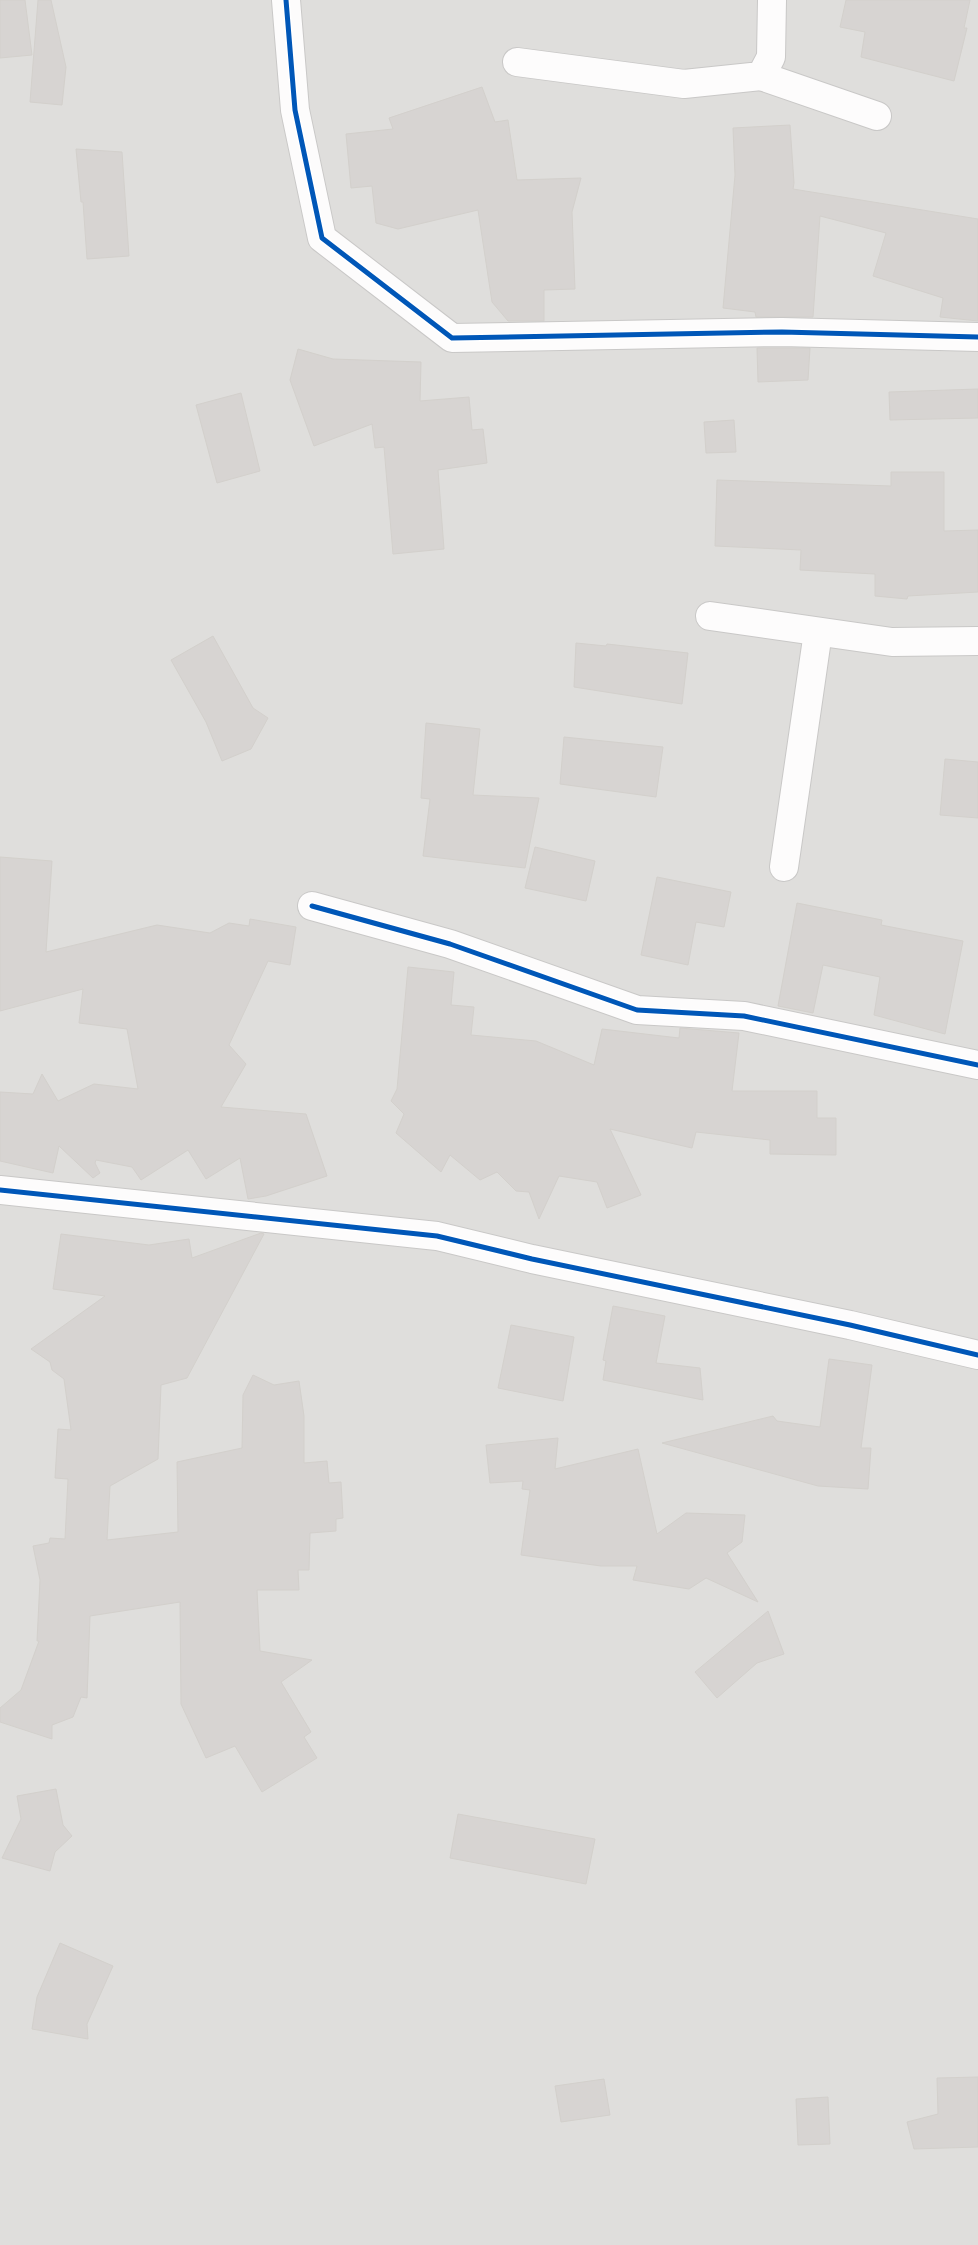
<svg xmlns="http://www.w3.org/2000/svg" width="978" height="2245" font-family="Inter,sans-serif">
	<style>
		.residential { fill: #dfdedc }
		.building { fill: #d7d4d2; stroke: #d3d0cc }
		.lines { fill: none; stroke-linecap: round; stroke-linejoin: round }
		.street-casing { stroke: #c9c8c7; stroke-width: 30 }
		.street { stroke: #fdfcfc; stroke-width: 28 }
		.cycleway-casing { stroke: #fff; stroke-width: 8 }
		.cycleway { stroke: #0057b8; stroke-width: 5 }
	</style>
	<rect width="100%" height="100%" fill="#f0eeeb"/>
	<rect class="residential" x="0" y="0" width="978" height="2245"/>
	<g class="building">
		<path d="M0,0H25L32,55L0,58Z"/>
		<path d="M38,0H51L66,67L62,105L30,102Z"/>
		<path d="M846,0H970L964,28H967L954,81L861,57L865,32L840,27Z"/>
		<path d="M482,87L495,122L508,120L517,180L581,178L572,212L575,289L544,290V321H508L492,302L478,210L398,229L376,223L372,186L351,188L346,134L393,129L389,118Z"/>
		<path d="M790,125L794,183L793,189L978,219V321L940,317L943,298L873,276L886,233L820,216L813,317H756L755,312L723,308L735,175L733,128Z"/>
		<path d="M76,149L122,152L129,256L87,259L83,202H81Z"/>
		<path d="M757,348H810L808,380L758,382Z"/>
		<path d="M298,349L333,359L421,362L420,401L469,397L472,430L483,429L487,463L438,470L444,549L393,554L384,447L375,448L372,424L314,446L290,380Z"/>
		<path d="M978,389V418L890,420L889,392Z"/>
		<path d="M241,393L260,471L217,483L196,405Z"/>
		<path d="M734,420L736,452L706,453L704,422Z"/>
		<path d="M891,472H944V531L978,530V592L908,596L907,599L875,596V574L800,570L801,550L715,546L717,480L891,486Z"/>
		<path d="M213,636L253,708L268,718L251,749L222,761L206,722L171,660Z"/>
		<path d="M576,643L606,646L607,644L688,653L682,704L574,687Z"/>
		<path d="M426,723L480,729L473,795L539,798L525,868L423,856L430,799L421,798Z"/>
		<path d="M564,737L663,747L656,797L560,784Z"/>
		<path d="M945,759L978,762V818L940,815Z"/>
		<path d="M535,847L595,861L586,901L525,888Z"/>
		<path d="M0,857L52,861L46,952L157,925L210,933L229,923L249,926L250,919L296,927L290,965L268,961L229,1045L246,1064L221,1107L306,1114L327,1176L266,1196L248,1199L240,1158L206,1179L188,1150L141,1180L132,1167L96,1160L95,1163L100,1173L93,1178L59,1146L53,1173L0,1161V1092L33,1094L42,1074L58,1101L94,1084L138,1089L127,1029L79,1023L83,989L0,1011Z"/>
		<path d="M657,877L731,892L724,927L696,922L688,965L641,955Z"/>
		<path d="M797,903L882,920L881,925L963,941L945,1034L874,1015L880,977L823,965L813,1013L778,1006Z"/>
		<path d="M408,967L454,972L451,1005L474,1007L471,1035L536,1041L594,1065L602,1029L679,1038L680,1028L739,1033L732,1091H817V1118H836V1155L770,1154V1140L696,1132L692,1148L610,1129L641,1195L607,1208L597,1182L559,1176L539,1219L529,1192L516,1191L497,1172L480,1180L450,1155L441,1172L396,1133L404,1114L391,1101L397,1089Z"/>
		<path d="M261,1233L264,1234L187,1378L161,1385L158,1459L110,1486L107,1540L178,1532L177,1462L242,1448L243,1395L253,1375L274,1385L299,1381L304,1416V1463L327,1461L329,1483L341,1482L343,1518L336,1519V1531L310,1533L309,1570H298L299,1590H257L260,1651L312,1660L281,1682L311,1732L304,1737L317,1758L262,1792L235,1746L206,1758L181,1704L180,1602L90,1616L87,1698L81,1697L73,1717L52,1725V1739L0,1722V1708L21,1690L39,1641H37L40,1580L33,1546L49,1543L50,1538L65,1539L68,1479L55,1478L58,1429L71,1430L64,1379L52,1370L50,1362L31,1349L105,1296L53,1289L61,1234L149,1245L189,1239L192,1258Z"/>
		<path d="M613,1306L665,1316L656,1363L700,1368L703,1400L603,1380L606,1361L603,1360Z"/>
		<path d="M511,1325L574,1337L563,1401L498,1388Z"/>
		<path d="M829,1359L872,1365L861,1448H871L868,1489L818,1486L662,1443L773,1416L777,1421L820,1427Z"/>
		<path d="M558,1438L555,1469L638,1449L657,1534L686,1513L745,1515L742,1542L727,1553L758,1602L706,1578L689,1589L633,1580L637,1566H601L521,1555L530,1490L522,1489L523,1481L490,1483L486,1445Z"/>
		<path d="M768,1611L784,1654L757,1663L717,1698L695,1672Z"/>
		<path d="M56,1789L63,1825L72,1836L55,1852L50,1871L2,1858L21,1819L17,1796Z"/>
		<path d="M458,1814L595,1839L586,1884L450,1858Z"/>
		<path d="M60,1943L113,1966L87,2024L88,2039L32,2029L37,1997Z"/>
		<path d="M978,2077V2147L914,2149L907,2122L938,2114L937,2078Z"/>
		<path d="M604,2079L610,2115L561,2122L555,2086Z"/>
		<path d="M828,2097L830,2144L798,2145L796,2099Z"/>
	</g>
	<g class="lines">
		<defs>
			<g id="street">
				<path d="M286,0L295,110L322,238L452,338L782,332L978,337"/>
				<path d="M517,62L684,84L761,76L771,57L772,0"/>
				<path d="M761,76L877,116"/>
				<path d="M710,616L892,642L978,641"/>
				<path d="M784,867L818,632"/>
				<path d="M312,906L450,944L637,1010L744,1016L978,1065"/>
				<path d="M0,1190L437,1236L532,1259L850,1325L978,1355"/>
			</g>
		</defs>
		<use href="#street" class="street-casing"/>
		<use href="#street" class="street"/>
		<defs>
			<g id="cycleway">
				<path d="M286,0L295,110L322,238L452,338L782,332L978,337"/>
				<path d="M312,906L450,944L637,1010L744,1016L978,1065"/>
				<path d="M0,1190L437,1236L532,1259L850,1325L978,1355"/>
			</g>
		</defs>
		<use href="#cycleway" class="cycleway-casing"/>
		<use href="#cycleway" class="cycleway"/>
	</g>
</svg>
